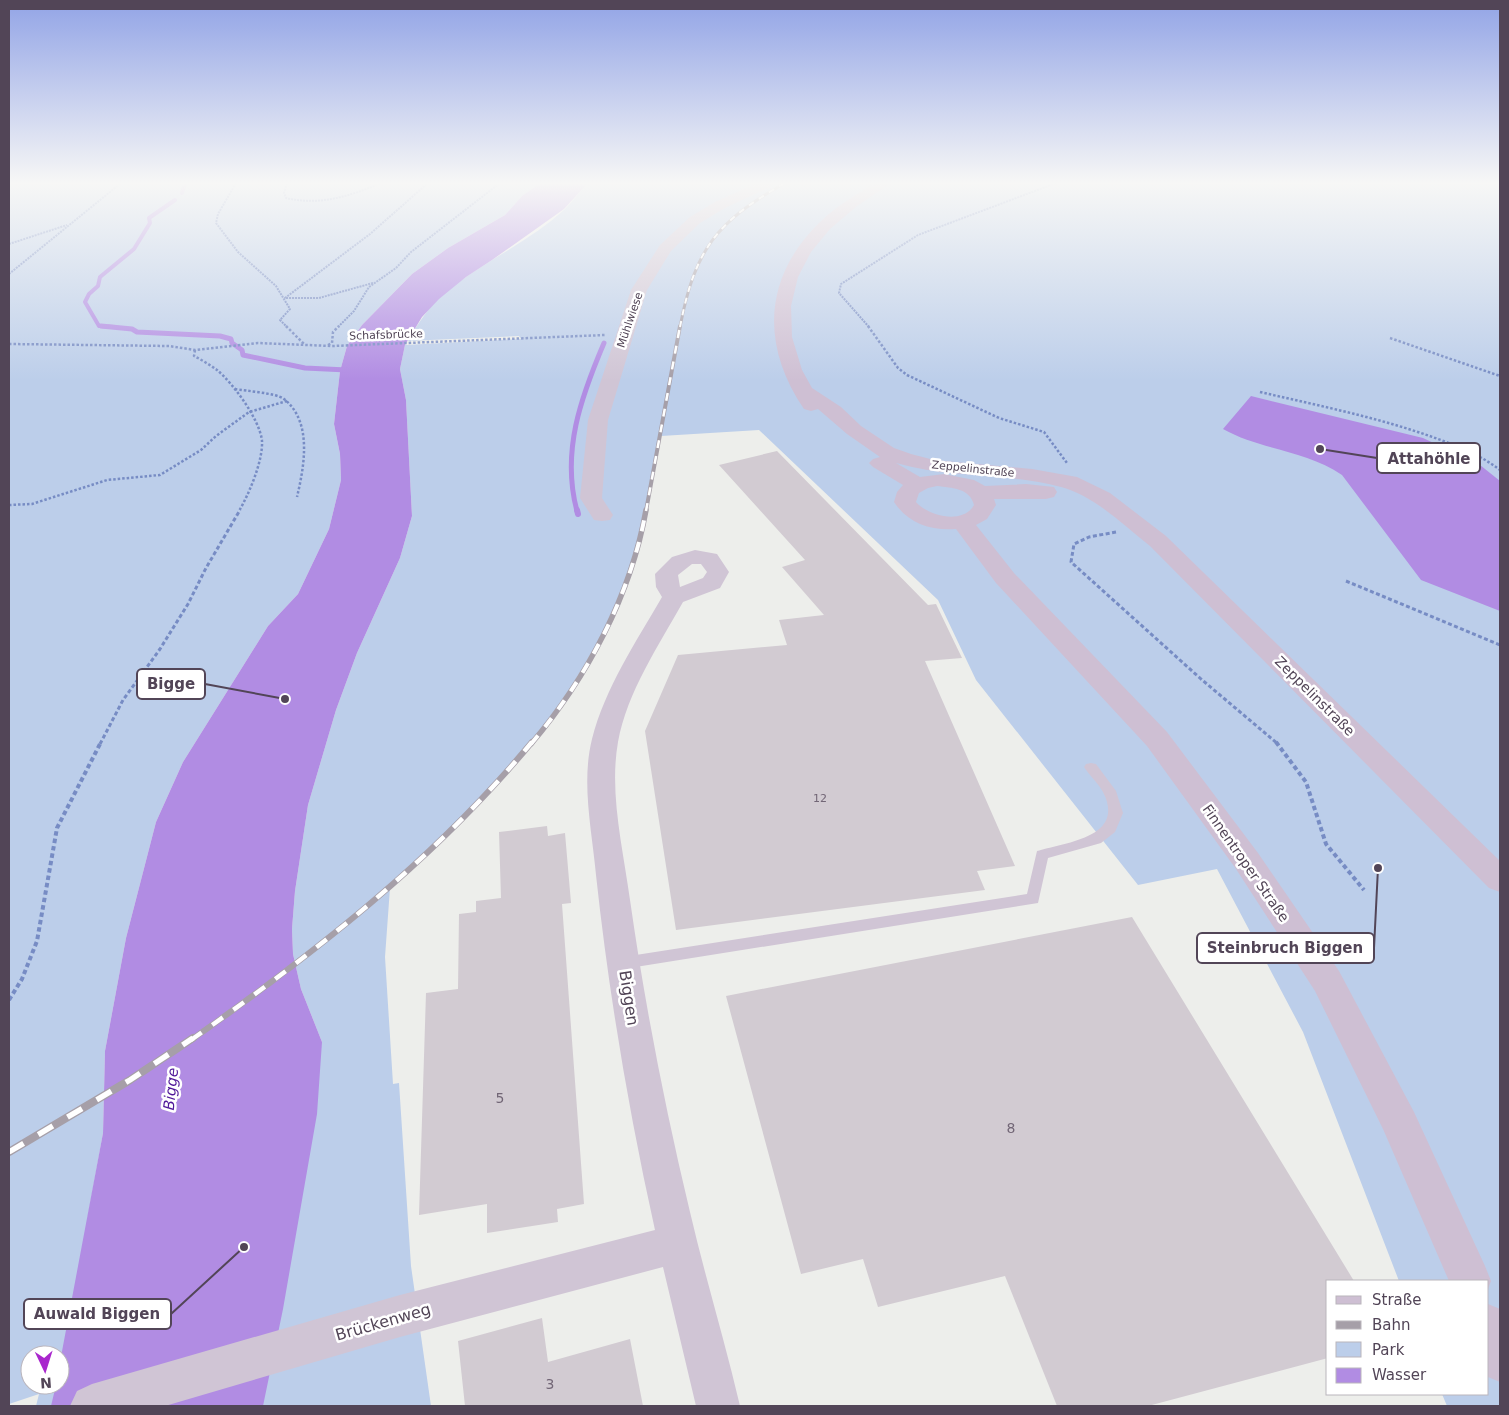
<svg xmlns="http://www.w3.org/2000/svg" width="1509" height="1415" font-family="'DejaVu Sans',sans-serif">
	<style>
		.green { fill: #bcceea; fill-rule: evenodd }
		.water { fill: #b18ce3 }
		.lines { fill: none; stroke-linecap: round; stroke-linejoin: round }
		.stream-far2 { stroke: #b18ce3; stroke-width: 4 }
		.stream-far1 { stroke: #b18ce3; stroke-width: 5 }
		.stream { stroke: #b18ce3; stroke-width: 6 }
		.building { fill: #d2cbd2 }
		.path-far3 { stroke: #778cc4; stroke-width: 2; stroke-dasharray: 2 1; stroke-linecap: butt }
		.path-far2 { stroke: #778cc4; stroke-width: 2.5; stroke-dasharray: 2.5 2; stroke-linecap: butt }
		.path-far1 { stroke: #778cc4; stroke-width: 3; stroke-dasharray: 4 2.5; stroke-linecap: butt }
		.path { stroke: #778cc4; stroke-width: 4; stroke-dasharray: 4.5 3; stroke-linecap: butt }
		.service { fill: #d0c5d5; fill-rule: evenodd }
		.minor { fill: #d0c5d5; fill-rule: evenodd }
		.secondary { fill: #cebfd3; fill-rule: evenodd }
		.rail-far4-casing { stroke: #a69fa8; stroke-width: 3 }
		.rail-far3-casing { stroke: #a69fa8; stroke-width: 4 }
		.rail-far2-casing { stroke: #a69fa8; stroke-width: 5.5 }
		.rail-far1-casing { stroke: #a69fa8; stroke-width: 6 }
		.rail-casing { stroke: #a69fa8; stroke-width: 8 }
		.rail-far4 { stroke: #fff; stroke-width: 2; stroke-dasharray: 6; stroke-linecap: butt }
		.rail-far3 { stroke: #fff; stroke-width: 2.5; stroke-dasharray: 8; stroke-linecap: butt }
		.rail-far2 { stroke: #fff; stroke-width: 4; stroke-dasharray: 11; stroke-linecap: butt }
		.rail-far1 { stroke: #fff; stroke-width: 4.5; stroke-dasharray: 13; stroke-linecap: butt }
		.rail { stroke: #fff; stroke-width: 5.5; stroke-dasharray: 17; stroke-linecap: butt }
		.labels { text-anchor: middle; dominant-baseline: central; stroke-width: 5; stroke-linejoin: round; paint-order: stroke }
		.far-street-label { font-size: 11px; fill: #524557; stroke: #fff }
		.number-label { font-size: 11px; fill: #726676 }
		.street-label { font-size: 14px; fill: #524557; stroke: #fff }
		.near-number-label { font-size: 14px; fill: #726676 }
		.water-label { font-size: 15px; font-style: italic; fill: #4f1798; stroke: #fff }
		.near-street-label { font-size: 16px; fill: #524557; stroke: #fff }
		.leader { fill: none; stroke: #524557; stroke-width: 2 }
		.callout-dot { fill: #524557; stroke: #fff; stroke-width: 2 }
		.callout { fill: #fff; stroke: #524557; stroke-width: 2 }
		.callout-label { font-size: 15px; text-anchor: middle; font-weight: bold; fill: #524557 }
	</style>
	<rect width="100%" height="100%" fill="#edeeeb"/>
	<path class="green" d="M9,183H541L523,195L505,215L448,248L412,274L362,325L347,346L340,371L334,424L340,454L341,480L329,529L298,594L268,626L183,762L156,822L126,938L105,1051L103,1133L87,1221L322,1042L301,989L293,954L292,929L295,891L308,805L336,710L357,653L400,558L412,516L406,400L400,369L405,345L521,339L519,336L407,341C417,326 426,311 439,298C477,264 527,244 565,209C573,201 580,191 588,183H1500V1406H1447L1442,1394H1488V1281H1399L1303,1032L1217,869L1138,885L976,680L938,600L759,430L661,436C650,489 642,543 622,593C614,613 603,632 593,650C540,745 470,815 390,888L385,957L393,1084L399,1083L411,1266L431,1406H36L39,1394L9,1404ZM30,1355H60V1385H30Z"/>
	<g class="water">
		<path d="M541,183H588L564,209L492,260L466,277L439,299L422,317L405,345L400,369L406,400L412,516L400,558L357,653L336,710L308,805L295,891L292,929L293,954L301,989L322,1042L317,1114L283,1309L263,1406H51L56,1385H60V1362L103,1133L105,1051L126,938L156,822L183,762L268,626L298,594L329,529L341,480L340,454L334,424L340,371L347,346L362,325L412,274L448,248L505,215L523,195Z"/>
		<path d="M1251,396L1423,438L1480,465L1500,481V611L1421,580L1342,475C1306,450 1260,450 1223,429Z"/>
	</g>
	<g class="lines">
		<g class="stream-far2">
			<path d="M182,193L185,183"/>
			<path d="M115,327L99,326L85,302L89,294L98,286L100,277L134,249L150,223L149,218L175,200"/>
		</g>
		<g class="stream-far1">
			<path d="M101,326L132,329L137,332L220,336L231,339L232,343L242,350L243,355L305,368L347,370"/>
			<path d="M577,511C561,452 581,397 604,343"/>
		</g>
		<path class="stream" d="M577,510L578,514"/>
	</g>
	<g class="building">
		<path d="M777,451L928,605L936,604L962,658L925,661L1015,866L977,871L985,890L676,930L645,731L678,655L787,645L779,620L824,615L782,567L805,560L719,465Z"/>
		<path d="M547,826L548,836L565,833L571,903L562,904L584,1204L557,1209L558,1222L487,1233V1204L419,1215L426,993L458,989L459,914L476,912V901L501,898L499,832Z"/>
		<path d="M1132,917L1354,1281H1328V1358L1148,1406H1057L1005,1276L878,1307L863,1259L801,1274L726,996Z"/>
		<path d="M542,1318L548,1362L630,1339L643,1406H465L458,1341Z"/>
	</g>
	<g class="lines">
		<g class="path-far3">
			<path d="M236,183L218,214L216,223L238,252L276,286L290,309L280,320L287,327"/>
			<path d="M287,183L284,193L286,198C320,206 350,196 381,183"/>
			<path d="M9,244L67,225"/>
			<path d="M9,274L121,183"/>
			<path d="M373,283L319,298H285L370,234L428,183"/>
			<path d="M338,327L354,311L369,287L396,268L411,252L500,183"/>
			<path d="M869,327L839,293L841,284L918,235L1056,183"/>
		</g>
		<g class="path-far2">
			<path d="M286,326L305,345"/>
			<path d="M868,326L898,368L907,375L999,418L1044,432L1067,463"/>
			<path d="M1390,338L1500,376"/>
			<path d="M9,344L169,346L195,350L258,343L332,346L605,335"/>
			<path d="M328,345L332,343L333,332L339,326"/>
			<path d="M195,350L194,356C202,360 210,365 217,370C233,383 260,420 262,441C263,461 249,494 239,511"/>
			<path d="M235,389C246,391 276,393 284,399C313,422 304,467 297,497"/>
			<path d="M1260,392C1320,406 1381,418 1438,439C1460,447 1482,456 1500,470"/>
			<path d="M9,505L32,504L107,480L160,475L201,450L216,436L249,412L287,401"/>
		</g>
		<g class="path-far1">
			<path d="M1116,532L1089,537L1074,544L1071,562L1201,679L1278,744"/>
			<path d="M1346,581L1500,645"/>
			<path d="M100,744L123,700L160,649L188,604L206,568L240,510"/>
		</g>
		<g class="path">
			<path d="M1276,742L1306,782L1326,844L1364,890"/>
			<path d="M9,1000L22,979L37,941L57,828L101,742"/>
		</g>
		<path class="service" d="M1091,763L1096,764L1116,791L1123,813L1115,832L1101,843L1048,858L1038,903L623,969L618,967L615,963L618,959L623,957L1027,894L1037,851C1067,842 1126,837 1103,792C1098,783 1090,776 1084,767L1086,764Z"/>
		<g class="minor">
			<path d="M757,183H774L772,186L725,208L700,223L671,251L647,290L608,420L602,498L613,515L610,520L602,521L594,520L580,498L588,420L631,290L660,245L690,217L715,202Z"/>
			<path d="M695,550L717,554L729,572L720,588L683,602C659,645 627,692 618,742C609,793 623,848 630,900C645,1005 665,1108 690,1212C705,1277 725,1341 740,1406H696L663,1267L400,1337L165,1406H70L77,1391L92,1384L400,1295L655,1230C629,1113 609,995 596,875C592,831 581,783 592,739C605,688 636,642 662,597L656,587L655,574L672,557ZM692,564H701L707,572L703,578L680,587L678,575Z"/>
		</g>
		<g class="secondary">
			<path d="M875,183H891L857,206L830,229L811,252L798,277L791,306L792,337L802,370L812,388L841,407L861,426L894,448L911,454L934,460L1032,469L1077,477L1110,493L1166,536L1500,861V892L1489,888L1150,546C1123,525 1095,496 1061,487C1007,472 950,479 896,463L920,477L944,474L974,480L985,486L1026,484L1054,487L1057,492L1054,497L1046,499H994L996,505L987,519L976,525L1014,573L1167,732L1258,853L1339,971L1414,1112L1485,1266L1491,1281L1488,1289V1281H1449L1383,1129L1315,991L1236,869L1147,746L996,583L956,529C930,531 908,523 894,502L897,492L903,485L873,467L869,463L873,459L880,457L847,434L818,409L811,411L804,409C761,346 763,278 819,223C836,206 856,195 875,183ZM937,486C952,488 970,488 974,505C963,525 928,516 916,502L919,493L928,488Z"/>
			<path d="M1488,1304L1500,1309V1382L1488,1377Z"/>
		</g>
		<defs>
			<path id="rail-far4" d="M680,327C695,249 716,222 785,183"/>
			<path id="rail-far3" d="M646,511L680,326"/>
			<path id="rail-far2" d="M531,744C587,678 631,595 646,510"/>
			<path id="rail-far1" d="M191,1040C315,953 435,859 532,742"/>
			<path id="rail" d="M9,1152L130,1080L193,1038"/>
		</defs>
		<use href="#rail-far4" class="rail-far4-casing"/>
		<use href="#rail-far3" class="rail-far3-casing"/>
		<use href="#rail-far2" class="rail-far2-casing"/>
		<use href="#rail-far1" class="rail-far1-casing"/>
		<use href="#rail" class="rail-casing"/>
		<use href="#rail-far4" class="rail-far4"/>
		<use href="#rail-far3" class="rail-far3"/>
		<use href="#rail-far2" class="rail-far2"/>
		<use href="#rail-far1" class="rail-far1"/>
		<use href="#rail" class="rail"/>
	</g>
	<linearGradient id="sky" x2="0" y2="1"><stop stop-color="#92a4e6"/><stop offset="0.48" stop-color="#f7f7f6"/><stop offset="1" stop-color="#f7f7f6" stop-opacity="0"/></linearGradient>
	<rect width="1509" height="381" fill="url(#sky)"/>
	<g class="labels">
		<g class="far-street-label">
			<text transform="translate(630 320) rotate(-71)">Mühlwiese</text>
			<text transform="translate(386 335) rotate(-2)">Schafsbrücke</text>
			<text transform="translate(973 469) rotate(6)">Zeppelinstraße</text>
		</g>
		<g class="number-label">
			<text x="820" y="798">12</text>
		</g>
		<g class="street-label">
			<text transform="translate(1315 696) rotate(45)">Zeppelinstraße</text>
			<text transform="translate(1246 863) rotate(55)">Finnentroper Straße</text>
		</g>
		<g class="near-number-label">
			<text x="500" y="1098">5</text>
			<text x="1011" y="1128">8</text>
			<text x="550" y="1384">3</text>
		</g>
		<g class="water-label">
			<text transform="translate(171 1089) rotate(-84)">Bigge</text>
		</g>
		<g class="near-street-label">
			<text transform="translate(629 998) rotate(81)">Biggen</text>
			<text transform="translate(383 1322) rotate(-16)">Brückenweg</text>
		</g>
	</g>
	<path class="leader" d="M1320 449L1377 458M285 699L205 684M1378 868L1374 948M244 1247L171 1314"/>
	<g class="callout-dot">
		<circle cx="1320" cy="449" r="5"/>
		<circle cx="285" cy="699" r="5"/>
		<circle cx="1378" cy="868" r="5"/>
		<circle cx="244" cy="1247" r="5"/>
	</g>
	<g class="callout">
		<rect x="1377" y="443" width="103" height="30" rx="5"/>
		<rect x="137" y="669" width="68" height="30" rx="5"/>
		<rect x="1197" y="933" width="177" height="30" rx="5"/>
		<rect x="24" y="1299" width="147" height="30" rx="5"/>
	</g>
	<g class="callout-label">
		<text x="1429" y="464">Attahöhle</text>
		<text x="171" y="689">Bigge</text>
		<text x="1285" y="953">Steinbruch Biggen</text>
		<text x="97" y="1319">Auwald Biggen</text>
	</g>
	<rect width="1509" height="1415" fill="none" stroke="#524557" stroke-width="20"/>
	<rect x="1326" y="1280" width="162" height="115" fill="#ffffff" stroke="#bab5bc"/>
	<rect x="1336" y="1296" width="25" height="8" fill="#cebfd3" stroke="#bab5bc"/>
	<text x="1372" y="1305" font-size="15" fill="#524557">Straße</text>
	<rect x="1336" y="1321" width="25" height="8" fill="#a69fa8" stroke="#bab5bc"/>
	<text x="1372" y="1330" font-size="15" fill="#524557">Bahn</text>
	<rect x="1336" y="1342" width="25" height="15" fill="#bcceea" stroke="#bab5bc"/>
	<text x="1372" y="1355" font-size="15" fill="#524557">Park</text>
	<rect x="1336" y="1368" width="25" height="15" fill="#b18ce3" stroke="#bab5bc"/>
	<text x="1372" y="1380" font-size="15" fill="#524557">Wasser</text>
	<g transform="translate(45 1370) rotate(176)"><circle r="24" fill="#ffffff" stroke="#bab5bc"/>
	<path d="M0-4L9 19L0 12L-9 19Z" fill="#a927cd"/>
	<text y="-8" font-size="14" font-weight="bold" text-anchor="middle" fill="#524557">N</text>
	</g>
</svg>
